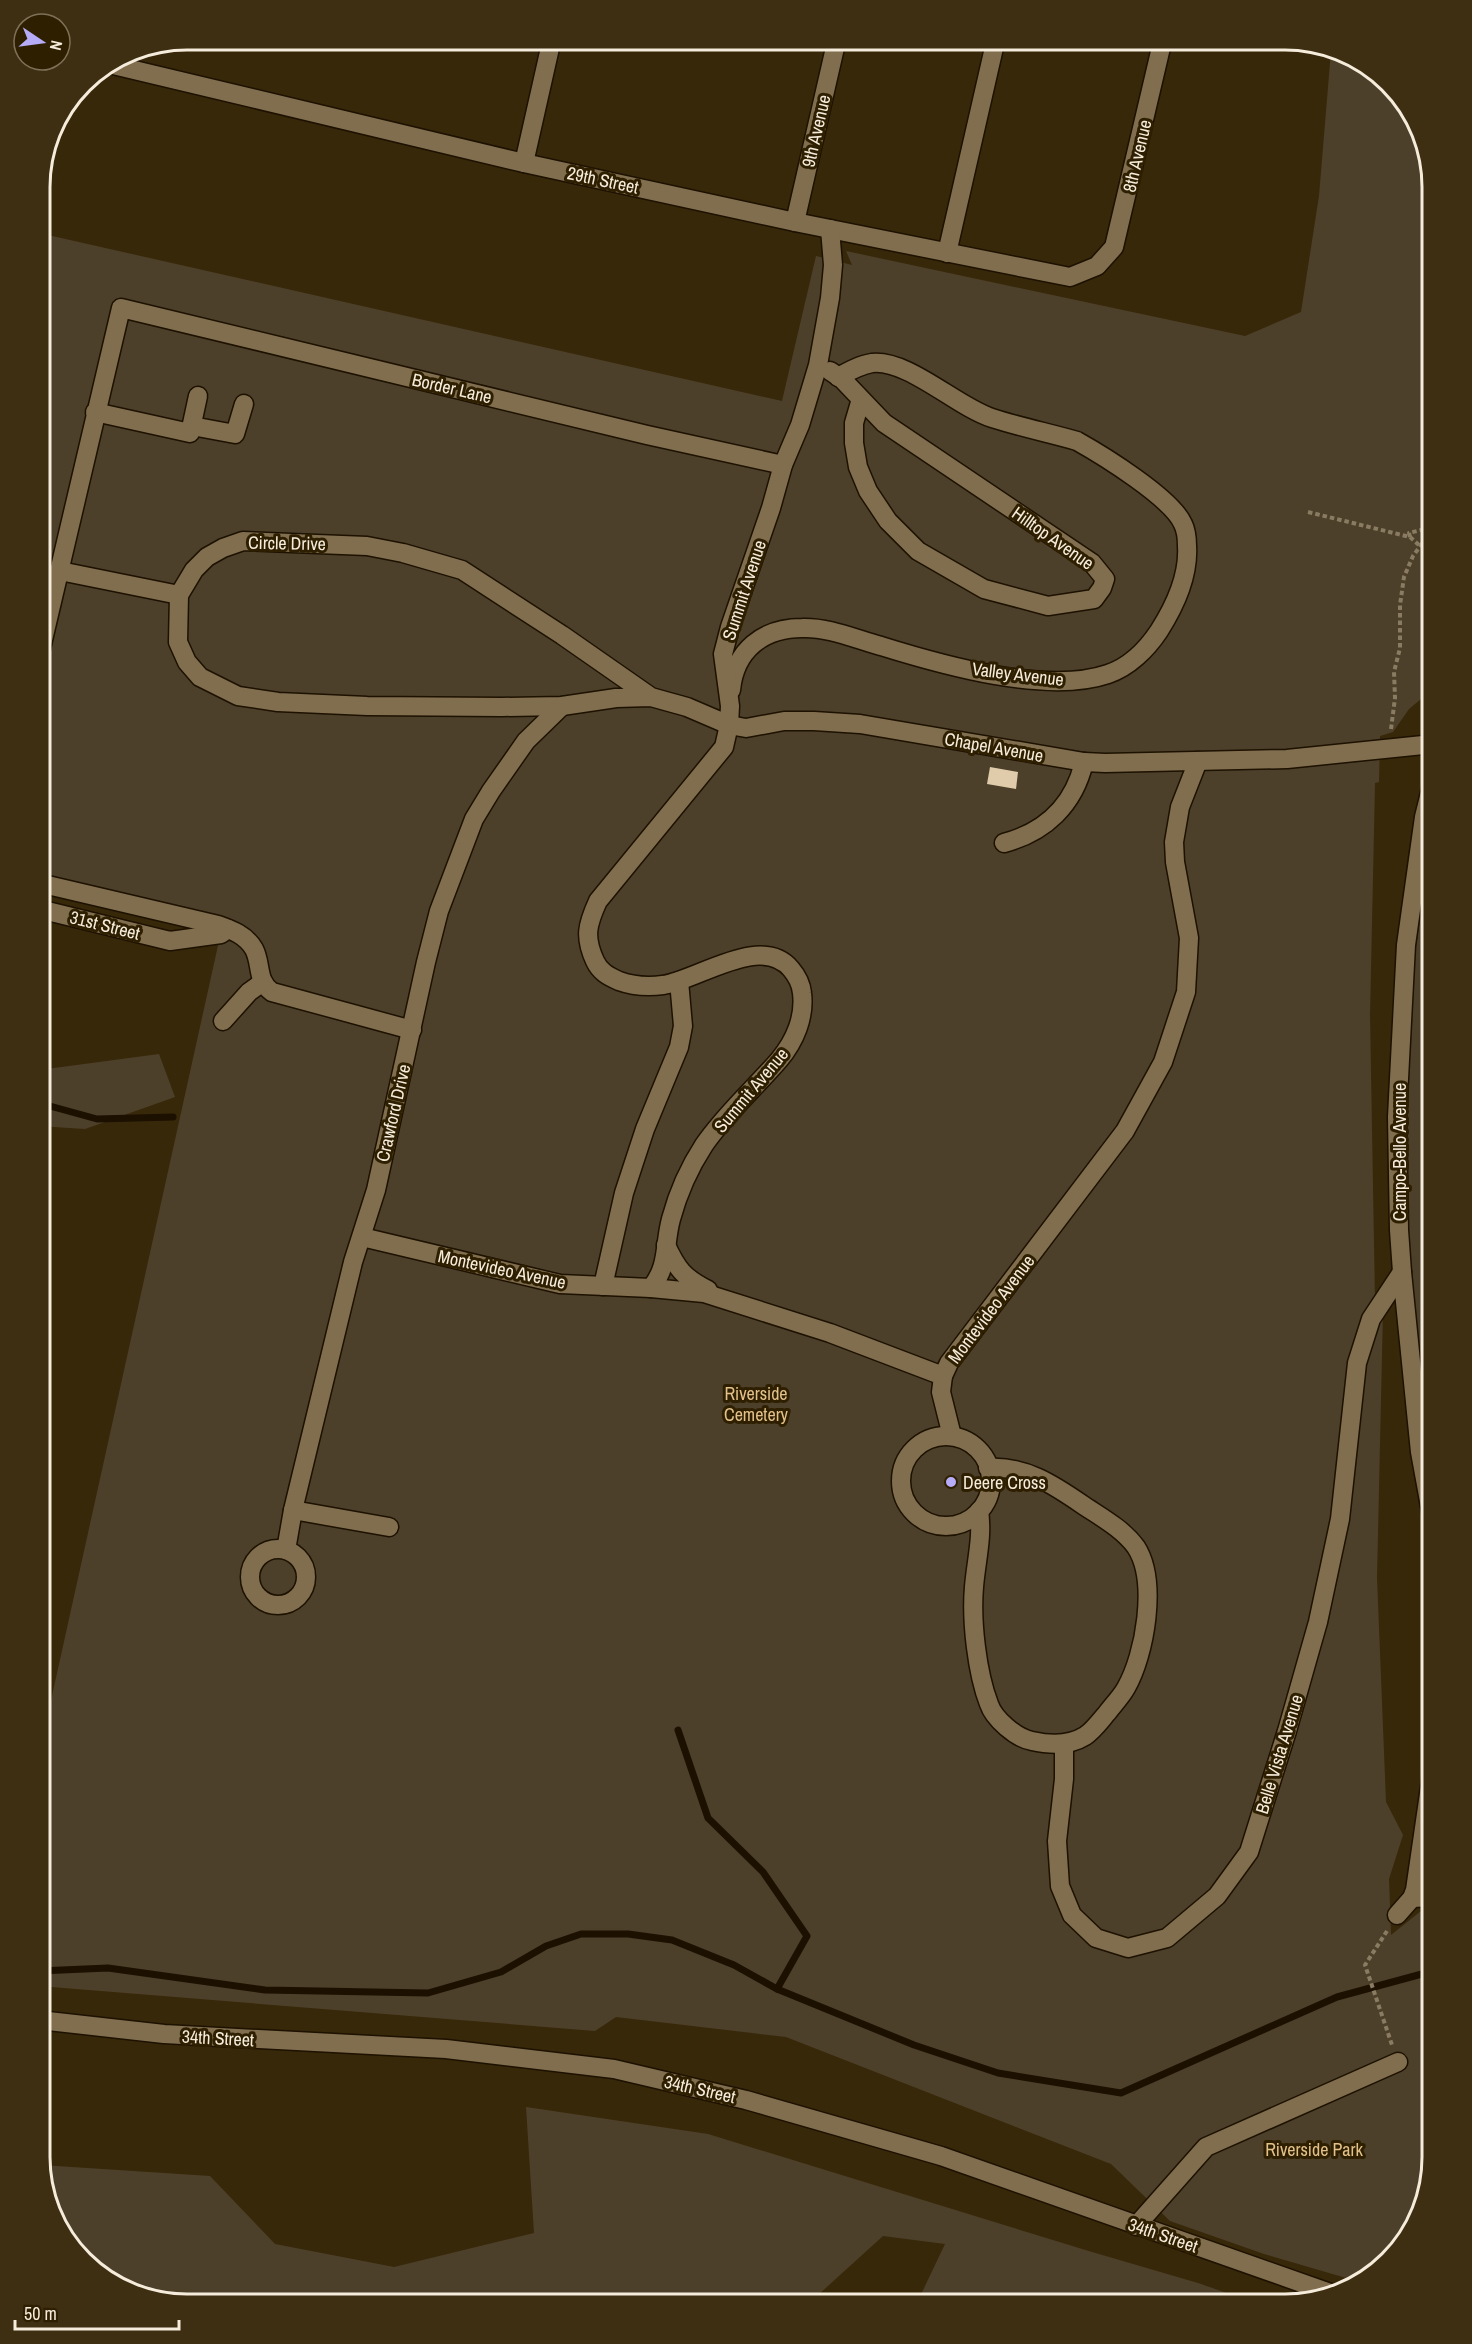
<svg xmlns="http://www.w3.org/2000/svg" width="1472" height="2344" font-family="'Archivo Narrow',sans-serif">
	<style>
		.green { fill: #4d402a }
		.lines { fill: none; stroke-linecap: round; stroke-linejoin: round }
		.stream { stroke: #1c1000; stroke-width: 7 }
		.building { fill: #e0ccaa }
		.minor-casing { stroke: #1d1100; stroke-width: 21 }
		.path { stroke: #897c63; stroke-width: 4; stroke-dasharray: 4.5 3; stroke-linecap: butt }
		.minor { stroke: #806e4f; stroke-width: 18 }
		.poi-dot { fill: #b6acf8; stroke: #2e1f01; stroke-width: 2 }
		.labels { text-anchor: middle; dominant-baseline: central; stroke-width: 6; stroke-linejoin: round; paint-order: stroke }
		.street-label { font-size: 18px; fill: #f6ecdb; stroke: #2e1f01 }
		.park-label { font-size: 18px; fill: #e2c18a; stroke: #2e1f01 }
		.poi-label { font-size: 18px; fill: #f6ecdb; stroke: #2e1f01; text-anchor: start }
		.rim { fill: none; stroke: #f6ecdb; stroke-width: 3 }
	</style>
	<rect width="100%" height="100%" fill="#38280a"/>
	<g class="green">
		<path d="M1331,51L1367,64L1418,121L1433,187V689L1409,709L1393,732L1380,736L1379,782L1375,783L1370,1015L1375,1302L1383,1309L1377,1578L1386,1802L1403,1835L1389,1879L1391,1935L1426,1907L1433,1842V2158L1408,2239L1360,2282L1264,2254L1170,2221L1111,2164L786,2037L616,2017L595,2031L39,1986V1741H42L221,932L39,890V233L782,401L816,256L852,265L846,251L1245,336L1301,312L1319,196Z"/>
		<path d="M1433,824V1489L1407,1234L1405,1102L1409,999Z"/>
		<path d="M159,1054L175,1097L85,1129L39,1126V1070Z"/>
		<path d="M526,2107L708,2134L1092,2252L1198,2283L1261,2305H916L945,2244L883,2236L807,2305H697L685,2296L679,2305H177L105,2280L54,2223L41,2165L210,2176L275,2244L394,2267L534,2233Z"/>
	</g>
	<g class="lines">
		<g class="stream">
			<path d="M39,1103L97,1119L173,1117"/>
			<path d="M678,1730L708,1818L763,1872L807,1936L777,1989"/>
			<path d="M39,1971L108,1968L265,1990L428,1993L501,1972L546,1946L581,1934H628L672,1940L734,1965L777,1989L914,2045L998,2073L1121,2093L1337,1997L1433,1971"/>
		</g>
	</g>
	<path class="building" d="M990,767L1018,772L1016,789L987,784Z"/>
	<g class="lines">
		<defs>
			<g id="minor">
				<path d="M109,64L524,163L795,222L1070,277L1097,266L1114,247L1163,39"/>
				<path d="M524,163L552,39"/>
				<path d="M795,222L837,39"/>
				<path d="M947,253L996,39"/>
				<path d="M830,371L842,379L884,423L1092,563L1105,579L1102,588L1094,599L1048,606L984,589L918,551L888,521L868,491L858,467L854,443V423L861,399"/>
				<path d="M95,412L190,433L198,396"/>
				<path d="M192,426L235,434L244,404"/>
				<path d="M60,571L179,595"/>
				<path d="M39,657L121,308L647,435L783,465"/>
				<path d="M731,690C735,650 763,628 802,628C829,627 855,639 881,646C942,665 1047,695 1108,674C1129,667 1147,649 1159,631C1175,606 1189,577 1187,546C1187,539 1186,530 1183,524C1172,498 1102,455 1077,441C1049,433 1020,427 992,418C957,407 908,359 872,363C860,365 849,371 838,377"/>
				<path d="M651,697L562,635L462,570L403,553L367,546L243,541L223,548L207,557L194,570L179,595L178,642L187,662L200,677L238,696L278,702L367,706L502,707L562,706L616,698L651,697L687,707L729,725L746,728L784,721H814L860,724L1084,762L1105,763L1287,759L1433,744"/>
				<path d="M1004,843C1045,832 1074,805 1084,762"/>
				<path d="M39,883L218,925C232,930 246,935 254,949C262,964 256,981 272,992L412,1030"/>
				<path d="M39,909L170,941L221,934L228,929"/>
				<path d="M223,1021L249,992L263,982"/>
				<path d="M362,1237L560,1284L651,1288L704,1293L830,1333L943,1376L949,1363L1125,1131L1163,1062L1186,992L1189,938L1175,862L1174,842L1180,807L1198,761"/>
				<path d="M666,1245C677,1269 684,1278 708,1290"/>
				<path d="M603,1286L624,1193L645,1129L679,1047L683,1026L679,981"/>
				<path d="M651,1288C669,1266 664,1245 671,1219C678,1193 689,1168 704,1145C725,1114 755,1088 779,1060C795,1041 805,1017 802,993C801,983 797,976 791,969C761,933 698,980 663,985C648,987 633,986 619,981C608,976 600,972 595,961C584,937 587,925 598,901L724,747L729,725L730,706L723,654L730,627L771,508L783,465L800,425L818,365L830,298L833,265L830,229"/>
				<path d="M943,1376L941,1392L952,1436"/>
				<circle cx="946" cy="1481" r="45"/>
				<path d="M293,1510L389,1527"/>
				<path d="M979,1511C983,1536 976,1562 974,1587C971,1621 977,1673 989,1704C994,1719 1016,1738 1032,1741C1050,1745 1069,1746 1085,1736C1093,1731 1101,1720 1107,1713C1113,1705 1121,1697 1126,1688C1145,1655 1158,1581 1136,1547C1123,1529 1101,1517 1083,1505C1054,1485 1024,1465 988,1468"/>
				<path d="M1433,1523L1420,1452L1402,1272L1399,1230L1397,1117L1406,945L1424,817L1433,781"/>
				<circle cx="278" cy="1577" r="28"/>
				<path d="M286,1550L293,1510L353,1262L376,1190L426,962L439,911L474,819L491,791L526,741L562,706"/>
				<path d="M1064,1744V1779L1057,1841L1060,1886L1072,1915L1096,1938L1128,1948L1167,1938L1217,1896L1249,1852L1287,1731L1318,1622L1340,1519L1357,1363L1371,1319L1402,1272"/>
				<path d="M1412,1898L1433,1897"/>
				<path d="M1397,1915L1412,1898L1415,1890L1433,1766"/>
				<path d="M39,2020L164,2034L446,2049L614,2069L746,2100L941,2156L1333,2294"/>
				<path d="M1136,2226L1206,2147L1398,2062"/>
			</g>
		</defs>
		<use href="#minor" class="minor-casing"/>
		<g class="path">
			<path d="M1308,512L1410,537L1420,546"/>
			<path d="M1410,537L1409,533L1433,527"/>
			<path d="M1391,729L1395,698L1394,672L1400,648V605L1404,577L1413,556L1433,529"/>
			<path d="M1387,1931L1365,1965L1392,2045"/>
		</g>
		<use href="#minor" class="minor"/>
	</g>
	<circle class="poi-dot" cx="951" cy="1482" r="6"/>
	<g class="labels">
		<g class="street-label">
			<text transform="translate(816 131) rotate(-77)">9th Avenue</text>
			<text transform="translate(1137 156) rotate(-77)">8th Avenue</text>
			<text transform="translate(603 180) rotate(12)">29th Street</text>
			<text transform="translate(452 388) rotate(13)">Border Lane</text>
			<text transform="translate(1053 538) rotate(35)">Hilltop Avenue</text>
			<text transform="translate(287 543) rotate(1)">Circle Drive</text>
			<text transform="translate(744 590) rotate(-72)">Summit Avenue</text>
			<text transform="translate(1018 674) rotate(7)">Valley Avenue</text>
			<text transform="translate(994 747) rotate(10)">Chapel Avenue</text>
			<text transform="translate(105 925) rotate(14)">31st Street</text>
			<text transform="translate(751 1090) rotate(-50)">Summit Avenue</text>
			<text transform="translate(393 1113) rotate(-77)">Crawford Drive</text>
			<text transform="translate(1399 1152) rotate(-90)">Campo-Bello Avenue</text>
			<text transform="translate(502 1269) rotate(12)">Montevideo Avenue</text>
			<text transform="translate(991 1309) rotate(-53)">Montevideo Avenue</text>
			<text transform="translate(1279 1754) rotate(-73)">Belle Vista Avenue</text>
			<text transform="translate(218 2038) rotate(3)">34th Street</text>
			<text transform="translate(700 2089) rotate(13)">34th Street</text>
			<text transform="translate(1163 2235) rotate(19)">34th Street</text>
		</g>
		<g class="park-label">
			<text x="756" y="1393">Riverside<tspan x="756" dy="21">Cemetery</tspan></text>
			<text x="1314" y="2149">Riverside Park</text>
		</g>
		<g class="poi-label">
			<text x="963" y="1482">Deere Cross</text>
		</g>
	</g>
	<path d="M0 0H1472V2344H0ZM187 50H1285A137 137 0 0 1 1422 187V2157A137 137 0 0 1 1285 2294H187A137 137 0 0 1 50 2157V187A137 137 0 0 1 187 50Z" fill="#3e2f12" fill-rule="evenodd"/>
	<path class="rim" d="M187 50H1285A137 137 0 0 1 1422 187V2157A137 137 0 0 1 1285 2294H187A137 137 0 0 1 50 2157V187A137 137 0 0 1 187 50Z"/>
	<g transform="translate(42 42) rotate(103)"><circle r="28" fill="#2e1f01" stroke="#7e7158" stroke-width="1.5"/>
	<path d="M0-4.5L10 22L0 15L-10 22Z" fill="#b6acf8"/>
	<text y="-9" font-size="16" font-weight="bold" text-anchor="middle" fill="#f6ecdb">N</text>
	</g>
	<path d="M15 2320v9h164v-9" fill="none" stroke="#f6ecdb" stroke-width="3"/>
	<text x="24" y="2320" font-size="18" fill="#f6ecdb" stroke="#2e1f01" stroke-width="4.5" paint-order="stroke">50 m</text>
</svg>
